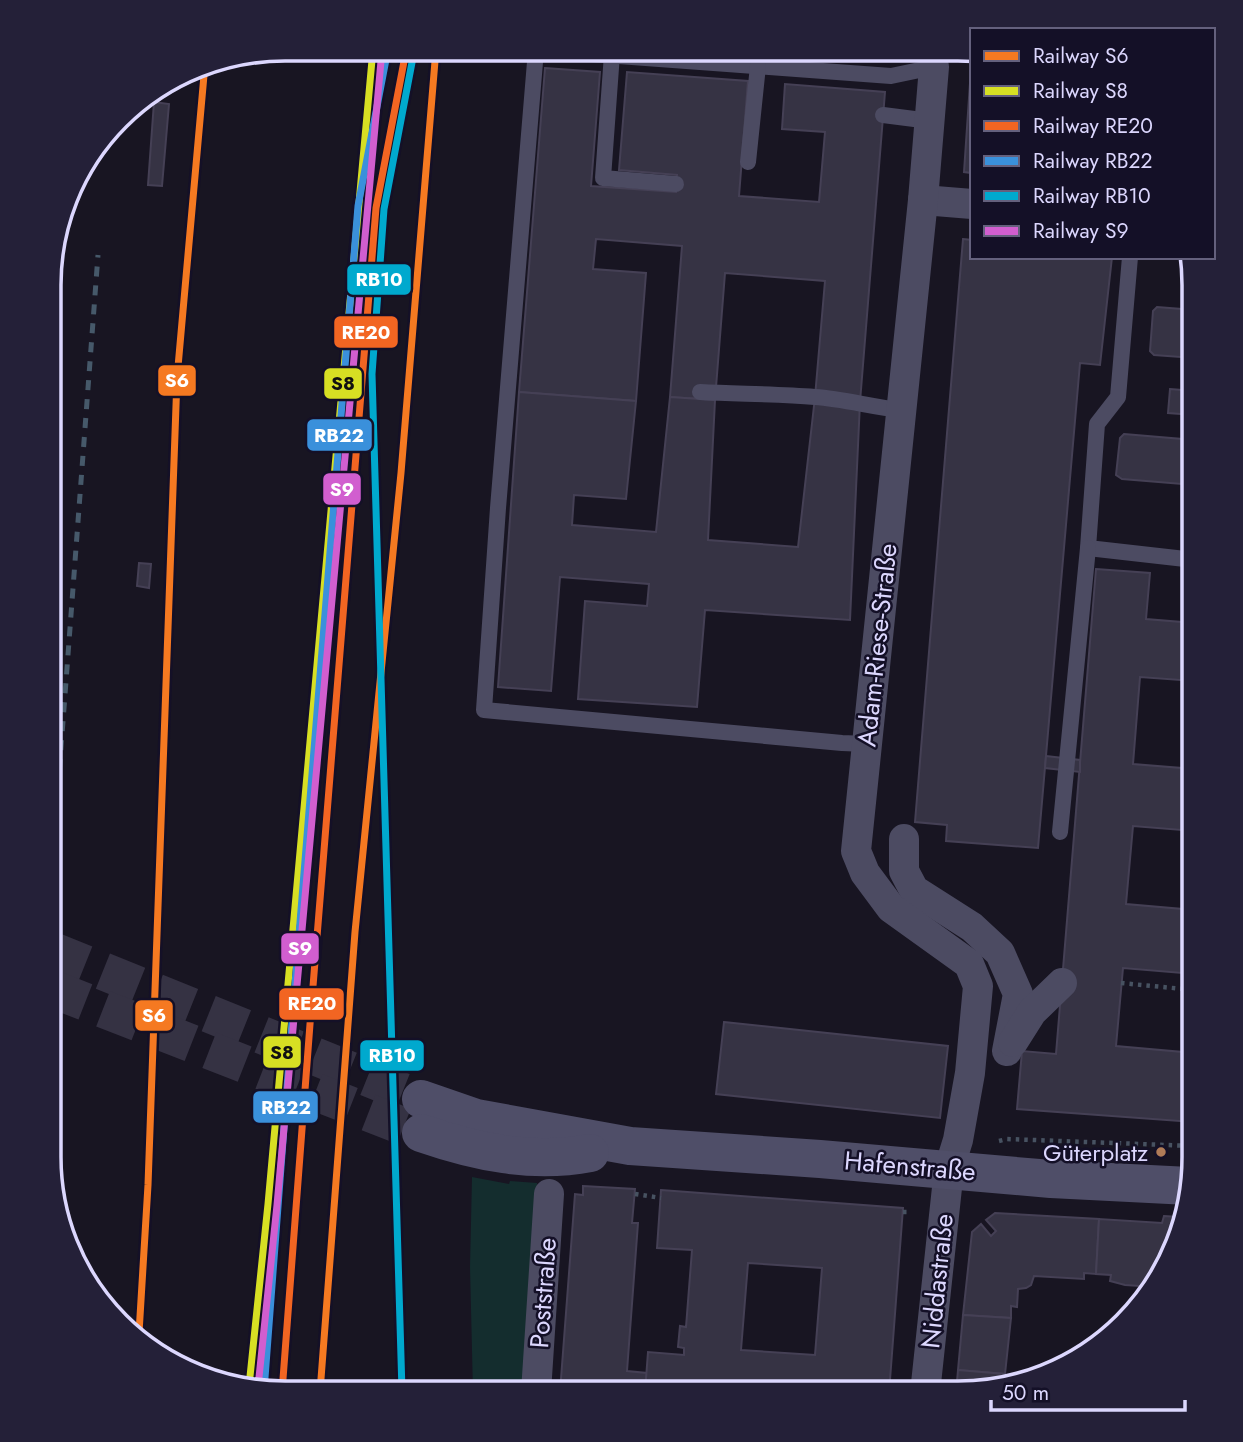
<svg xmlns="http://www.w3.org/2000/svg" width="1243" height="1442" font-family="Jost,sans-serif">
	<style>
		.green { fill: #142d2e }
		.building { fill: #363344; stroke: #454055; stroke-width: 2; fill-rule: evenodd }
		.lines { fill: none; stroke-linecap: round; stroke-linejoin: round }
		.secondary-tunnel { stroke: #353243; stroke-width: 38; stroke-dasharray: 38 19; stroke-linecap: butt }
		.path { stroke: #475261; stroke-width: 4.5; stroke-dasharray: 3.5 5; stroke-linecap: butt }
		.lane { stroke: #4c4b62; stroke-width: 16 }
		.street { stroke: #4c4b62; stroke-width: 30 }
		.secondary { stroke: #4f4e68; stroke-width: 38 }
		.rail { stroke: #46596a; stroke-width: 5; stroke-dasharray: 10 9; stroke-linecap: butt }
		.rail-1-casing { stroke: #141027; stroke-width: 12 }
		.rail-2-casing { stroke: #141027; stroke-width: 12 }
		.rail-3-casing { stroke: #141027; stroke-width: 12 }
		.rail-4-casing { stroke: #141027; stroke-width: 12 }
		.rail-5-casing { stroke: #141027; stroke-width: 12 }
		.rail-6-casing { stroke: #141027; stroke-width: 12 }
		.rail-1 { stroke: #f57921; stroke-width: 7 }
		.rail-2 { stroke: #d7df23; stroke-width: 7 }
		.rail-3 { stroke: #f26522; stroke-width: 7 }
		.rail-4 { stroke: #3a90db; stroke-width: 7 }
		.rail-5 { stroke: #00a9ce; stroke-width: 7 }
		.rail-6 { stroke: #d15ecf; stroke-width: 7 }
		.bus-dot { fill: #b07c57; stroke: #141027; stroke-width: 2.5 }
		.labels { text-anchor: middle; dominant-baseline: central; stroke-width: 5; stroke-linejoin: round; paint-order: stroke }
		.bus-label { font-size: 24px; fill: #dcd7fe; stroke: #141027; text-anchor: end }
		.street-label { font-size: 26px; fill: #dcd7fe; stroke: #141027 }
		.rim { fill: none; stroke: #dcd7fe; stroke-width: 3.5 }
		.line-badge { stroke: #141027; stroke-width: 2.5 }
		.badge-label { font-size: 19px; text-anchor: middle; font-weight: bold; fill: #fff }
		.pale-badge-label { font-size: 19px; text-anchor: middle; font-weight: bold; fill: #111 }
	</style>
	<rect width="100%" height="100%" fill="#181522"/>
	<path class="green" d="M472,1177L509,1184L510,1181L537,1183L535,1270L525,1392H473L470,1267Z"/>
	<g class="building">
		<path d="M545,68L600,72L591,186L676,192L677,175L619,170L627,72L748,81L739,196L819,202L825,132L782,129L785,84L885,92L860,402L815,397L825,281L725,273L715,400L670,397L682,246L596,239L593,269L646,273L636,401L519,392Z"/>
		<path d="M970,83L972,84V173L964,172Z"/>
		<path d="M154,102L169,104L162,186L148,185Z"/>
		<path d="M963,239L972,240V257H1112L1100,365L1080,363L1038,848L946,841L947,825L915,822Z"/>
		<path d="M1157,307L1194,310V358L1154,355L1150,351L1153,311Z"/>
		<path d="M1170,389L1194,391V415L1168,413Z"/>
		<path d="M519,392L636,401L626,499L574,495L572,525L656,532L670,397L715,400L708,540L798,547L815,397L860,402L850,620L705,610L697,707L578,699L585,601L647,606L649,584L560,577L551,691L498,687Z"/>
		<path d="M1124,434L1194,440V485L1122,479L1116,475L1120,438Z"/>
		<path d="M139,563L151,564L149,588L137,586Z"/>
		<path d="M1096,569L1150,573L1146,619L1194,623V681L1140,677L1133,764L1194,769V831L1133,826L1126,904L1194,910V974L1123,968L1116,1046L1194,1053L1193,1122L1017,1109L1022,1051L1056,1054Z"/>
		<path d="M1046,756L1080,760V772L1045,768Z"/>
		<path d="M724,1022L948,1046L940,1118L716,1094Z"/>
		<path d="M1186,1023L1194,1024V1045L1184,1044Z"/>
		<path d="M583,1186L635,1189L632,1223H638L627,1371L647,1373L645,1392H560L575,1194L583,1195Z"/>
		<path d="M661,1190L903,1208L889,1393L645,1392L648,1352L684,1355V1348L678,1347L680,1326L686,1327L692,1250L657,1248ZM748,1263L822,1268L815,1355L741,1350Z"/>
		<path d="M995,1213L1099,1219L1096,1274L1084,1273V1279L1034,1276L1031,1285L1026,1288L1018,1289L1017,1307L1011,1306V1318L963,1315L972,1232L981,1224L991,1236L996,1231L986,1220Z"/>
		<path d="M1164,1216L1178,1217L1155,1287L1125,1285L1110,1281L1111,1275L1096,1274L1099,1219L1162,1223Z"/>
		<path d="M963,1315L1011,1318L1005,1374L958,1370Z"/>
		<path d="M958,1370L1005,1374L1004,1383L973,1393H956Z"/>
	</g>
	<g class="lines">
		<g class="secondary-tunnel">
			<path d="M50,950L421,1099"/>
			<path d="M50,988L421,1133"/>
		</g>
		<g class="path">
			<path d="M1121,983L1194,990"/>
			<path d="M999,1141L1007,1139L1193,1146"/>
			<path d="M635,1194L661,1198"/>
			<path d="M903,1212H911"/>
		</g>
		<g class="lane">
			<path d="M536,50L498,508L484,710L842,743L867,744"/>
			<path d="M537,50L891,76L934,67L924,51"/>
			<path d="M612,54L603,178L676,184"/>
			<path d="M883,115L930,121"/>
			<path d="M748,162L758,66"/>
			<path d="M1130,257L1118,397L1097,424L1088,548L1194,560"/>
			<path d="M700,392C738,394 777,394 815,397C844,399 872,407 901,410"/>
			<path d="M1060,832L1088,548"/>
		</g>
		<g class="street">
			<path d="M923,200L972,204"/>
			<path d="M904,839V871L914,890L972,927L1000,953L1018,994L1007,1051"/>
			<path d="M1013,1042L1032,1012L1062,983"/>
			<path d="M536,1392L549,1194"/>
			<path d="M925,1393L949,1169L958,1140L970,1073L978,986L969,964L891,908L865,873L856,851L923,200L934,67"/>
		</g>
		<g class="secondary">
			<path d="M421,1099L476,1118L630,1146L820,1159L1051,1179L1189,1186"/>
			<path d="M421,1133C476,1152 532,1164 590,1153"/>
		</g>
		<g class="rail">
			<path d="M367,207L379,49"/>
			<path d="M58,788L98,255"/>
			<path d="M50,870L55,819"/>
		</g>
		<defs>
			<g id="rail-1">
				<path d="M139,1333L148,1185L177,378L205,64"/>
				<path d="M320,1392L355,932L401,473L436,49"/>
			</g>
			<path id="rail-2" d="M249,1386L268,1204L373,49"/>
			<path id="rail-3" d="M282,1392L311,1011L376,208L406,51"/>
			<path id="rail-4" d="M264,1391L293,1009L358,206L388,49"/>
			<path id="rail-5" d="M402,1391L372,374L384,209L414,52"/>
			<path id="rail-6" d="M258,1387L277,1205L382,50"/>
		</defs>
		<use href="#rail-1" class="rail-1-casing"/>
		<use href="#rail-2" class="rail-2-casing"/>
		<use href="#rail-3" class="rail-3-casing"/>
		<use href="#rail-4" class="rail-4-casing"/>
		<use href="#rail-5" class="rail-5-casing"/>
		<use href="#rail-6" class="rail-6-casing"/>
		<use href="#rail-1" class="rail-1"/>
		<use href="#rail-2" class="rail-2"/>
		<use href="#rail-3" class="rail-3"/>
		<use href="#rail-4" class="rail-4"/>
		<use href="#rail-5" class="rail-5"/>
		<use href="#rail-6" class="rail-6"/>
	</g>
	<circle class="bus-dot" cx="1161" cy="1152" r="6"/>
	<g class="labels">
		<g class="bus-label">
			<text x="1148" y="1152">Güterplatz</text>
		</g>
		<g class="street-label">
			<text transform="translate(877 645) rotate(-84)">Adam-Riese-Straße</text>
			<text transform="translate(910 1166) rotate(5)">Hafenstraße</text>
			<text transform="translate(937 1281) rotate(-84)">Niddastraße</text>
			<text transform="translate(543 1293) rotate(-86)">Poststraße</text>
		</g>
	</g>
	<path d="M0 0H1243V1442H0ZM285 61H958A224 224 0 0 1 1182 285V1157A224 224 0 0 1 958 1381H285A224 224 0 0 1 61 1157V285A224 224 0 0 1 285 61Z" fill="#242038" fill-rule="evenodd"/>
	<path class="rim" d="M285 61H958A224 224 0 0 1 1182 285V1157A224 224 0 0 1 958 1381H285A224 224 0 0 1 61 1157V285A224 224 0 0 1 285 61Z"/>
	<g class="line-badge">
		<rect x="346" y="263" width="66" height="33" rx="7" fill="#00a9ce"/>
		<rect x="333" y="315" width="66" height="34" rx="7" fill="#f26522"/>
		<rect x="157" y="364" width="40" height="33" rx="7" fill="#f57921"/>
		<rect x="323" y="367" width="40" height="33" rx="7" fill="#d7df23"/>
		<rect x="306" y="418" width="67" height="34" rx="7" fill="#3a90db"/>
		<rect x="322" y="472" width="40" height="34" rx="7" fill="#d15ecf"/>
		<rect x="280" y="932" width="40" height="33" rx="7" fill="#d15ecf"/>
		<rect x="278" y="987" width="67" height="34" rx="7" fill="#f26522"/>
		<rect x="134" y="999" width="40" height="33" rx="7" fill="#f57921"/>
		<rect x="262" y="1035" width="40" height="34" rx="7" fill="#d7df23"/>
		<rect x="359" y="1039" width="66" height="33" rx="7" fill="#00a9ce"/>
		<rect x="252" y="1090" width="67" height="34" rx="7" fill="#3a90db"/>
	</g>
	<g class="badge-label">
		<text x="379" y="286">RB10</text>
		<text x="366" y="339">RE20</text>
		<text x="177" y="387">S6</text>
		<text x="339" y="442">RB22</text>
		<text x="342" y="496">S9</text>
		<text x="300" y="955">S9</text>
		<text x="312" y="1010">RE20</text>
		<text x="154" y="1022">S6</text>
		<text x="392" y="1062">RB10</text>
		<text x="286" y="1114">RB22</text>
	</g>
	<g class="pale-badge-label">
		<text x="343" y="390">S8</text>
		<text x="282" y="1059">S8</text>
	</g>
	<rect x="970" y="28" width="245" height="231" fill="#141027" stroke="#64607d" stroke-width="2"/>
	<rect x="984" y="51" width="35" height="10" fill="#f57921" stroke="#64607d" stroke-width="2"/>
	<text x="1033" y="63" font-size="21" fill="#dcd7fe">Railway S6</text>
	<rect x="984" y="86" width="35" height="10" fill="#d7df23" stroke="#64607d" stroke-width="2"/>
	<text x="1033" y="98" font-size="21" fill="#dcd7fe">Railway S8</text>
	<rect x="984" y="121" width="35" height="10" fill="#f26522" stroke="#64607d" stroke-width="2"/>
	<text x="1033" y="133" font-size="21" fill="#dcd7fe">Railway RE20</text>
	<rect x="984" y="156" width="35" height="10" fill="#3a90db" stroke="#64607d" stroke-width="2"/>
	<text x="1033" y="168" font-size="21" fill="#dcd7fe">Railway RB22</text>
	<rect x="984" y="191" width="35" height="10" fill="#00a9ce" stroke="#64607d" stroke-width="2"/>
	<text x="1033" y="203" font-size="21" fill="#dcd7fe">Railway RB10</text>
	<rect x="984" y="226" width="35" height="10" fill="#d15ecf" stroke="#64607d" stroke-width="2"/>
	<text x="1033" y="238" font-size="21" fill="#dcd7fe">Railway S9</text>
	<path d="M991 1400v10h194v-10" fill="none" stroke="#dcd7fe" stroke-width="3.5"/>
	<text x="1002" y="1400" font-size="21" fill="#dcd7fe" stroke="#141027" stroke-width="5" paint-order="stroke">50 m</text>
</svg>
